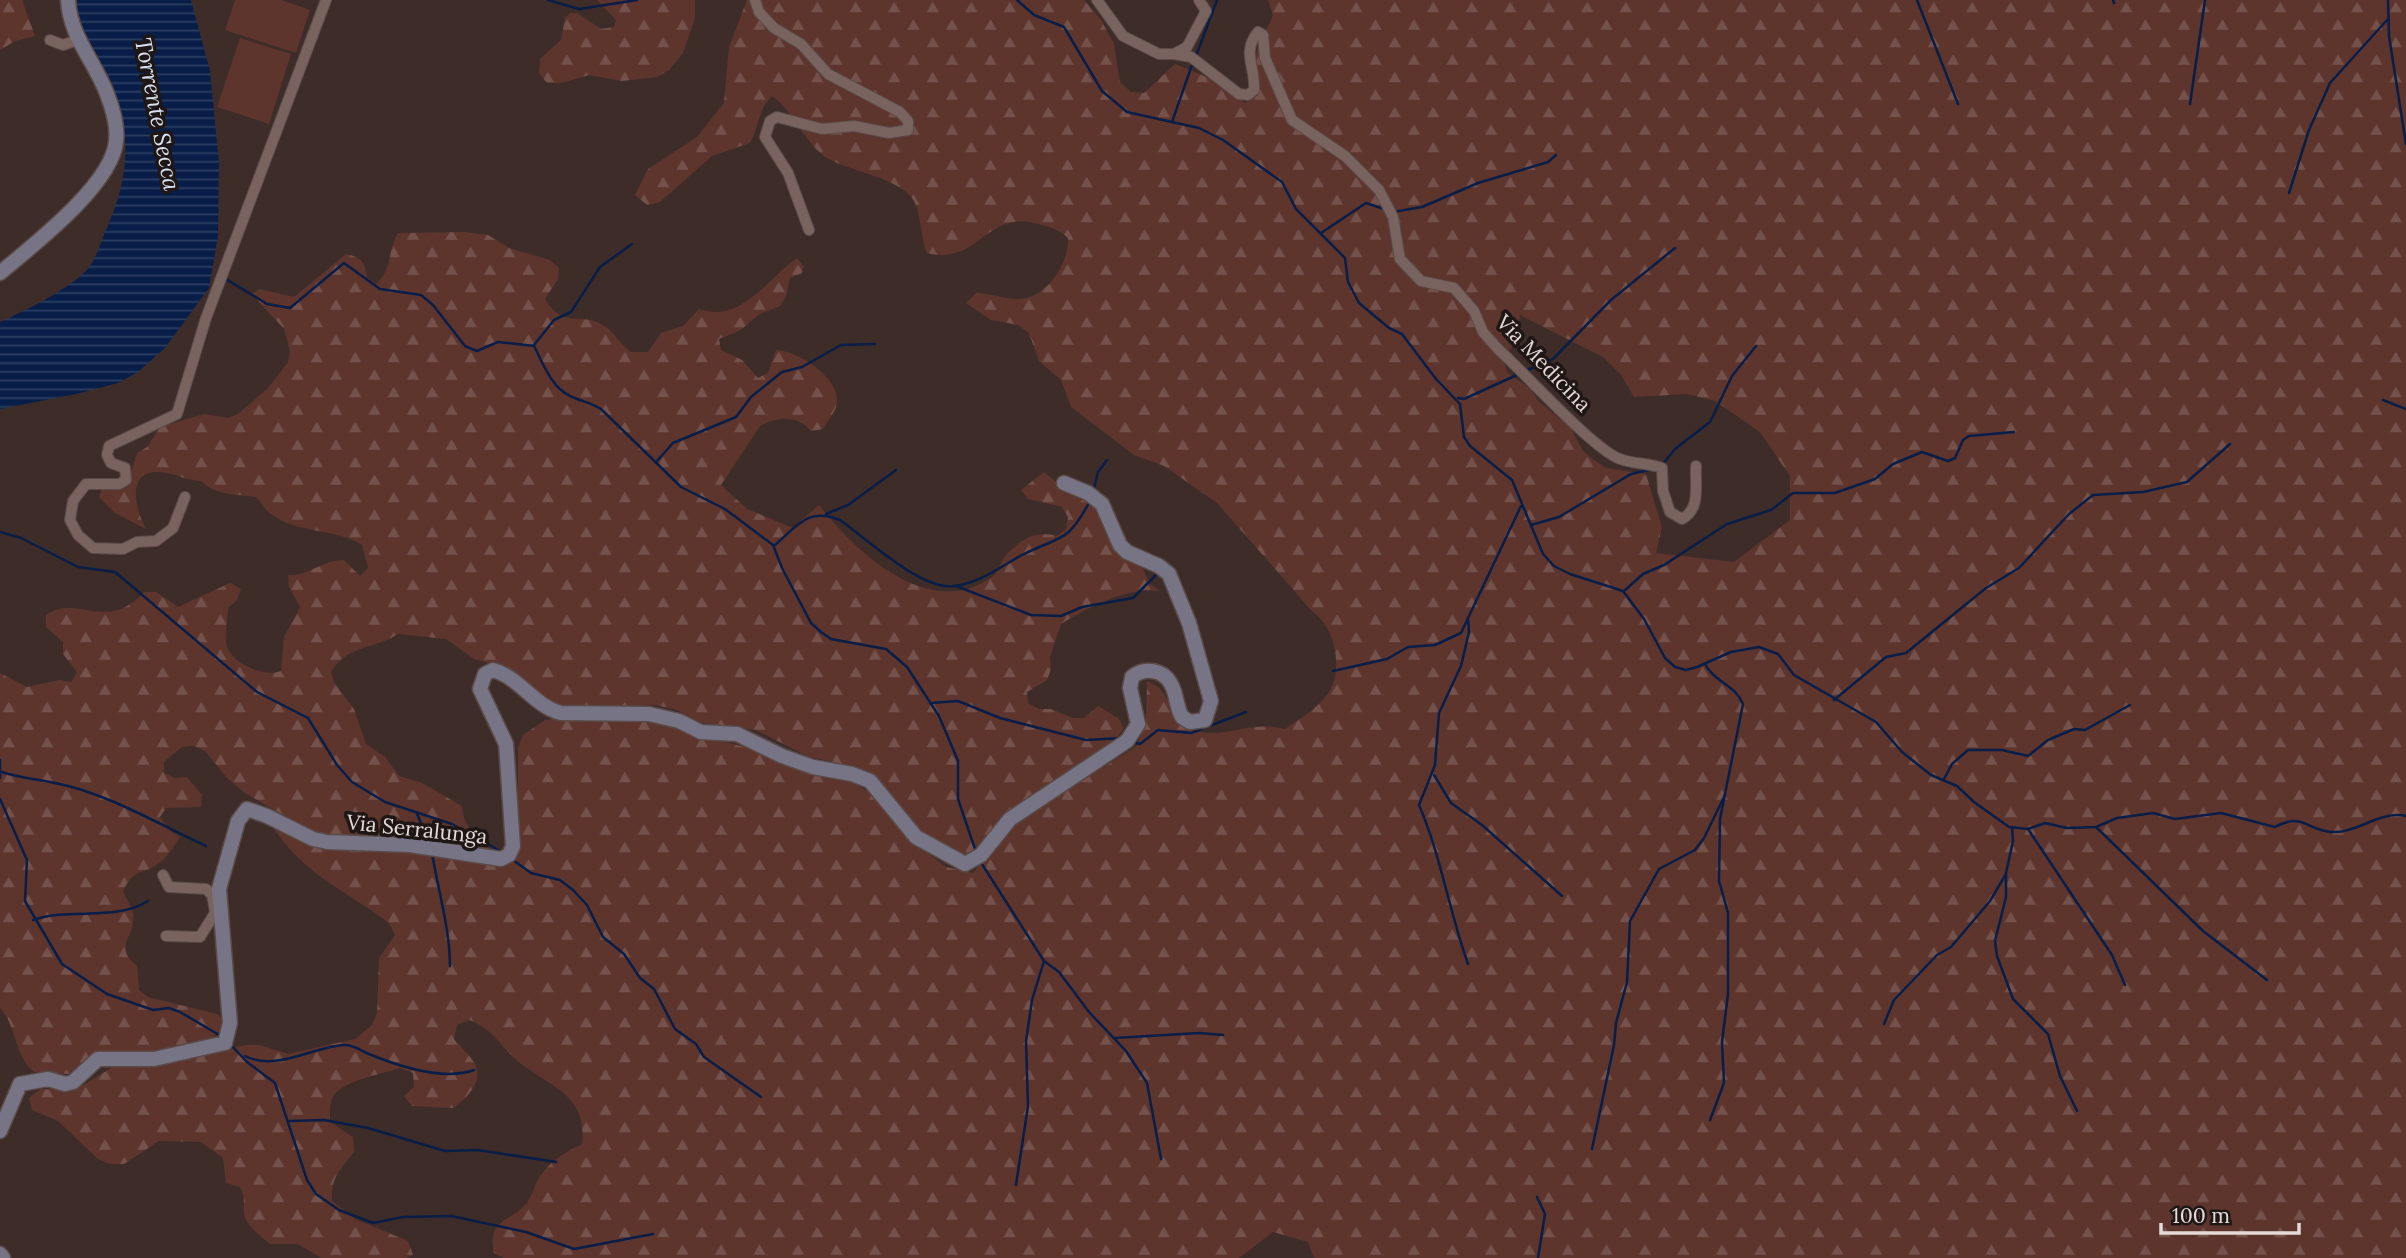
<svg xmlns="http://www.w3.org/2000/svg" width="2406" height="1258" font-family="Lora,serif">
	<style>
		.grass { fill: #5d352d }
		.forest { fill: url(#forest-firs); fill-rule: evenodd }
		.water { fill: url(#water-rules) }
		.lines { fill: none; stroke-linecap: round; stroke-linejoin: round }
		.stream { stroke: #081e48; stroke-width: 2.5 }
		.street-casing { stroke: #5a4b49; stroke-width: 12 }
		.secondary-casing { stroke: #5a4b49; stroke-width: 17 }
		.street { stroke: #78635f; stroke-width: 10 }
		.secondary { stroke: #777485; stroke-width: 14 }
		.labels { text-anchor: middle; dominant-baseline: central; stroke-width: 7; stroke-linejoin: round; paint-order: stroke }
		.street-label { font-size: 21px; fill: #e6dad8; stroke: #1f1715 }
		.water-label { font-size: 23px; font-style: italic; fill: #d8e1f0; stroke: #1f1715 }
	</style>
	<defs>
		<pattern id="forest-firs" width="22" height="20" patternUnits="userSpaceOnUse" patternTransform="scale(1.75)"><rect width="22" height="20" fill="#5d352d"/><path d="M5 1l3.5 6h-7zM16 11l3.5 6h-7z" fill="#74524b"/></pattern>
		<pattern id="water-rules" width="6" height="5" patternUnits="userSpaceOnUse" patternTransform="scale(1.75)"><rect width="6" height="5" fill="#081e48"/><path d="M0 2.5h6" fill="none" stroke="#2c3e62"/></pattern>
	</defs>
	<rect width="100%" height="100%" fill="#3e2c29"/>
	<g class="grass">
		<path d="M235,0H281L310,10L296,53L225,30Z"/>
		<path d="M240,38L291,54L269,124L217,107Z"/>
	</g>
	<g class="forest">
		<path d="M0,0H22L35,36L15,41L0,50Z"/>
		<path d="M597,0H695V18L683,53L669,70L657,77L622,81L589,75L562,83H547L539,73L540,59L561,40L565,18L570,13H577L601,29L614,27L616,20Z"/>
		<path d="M747,0H1084L1101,20L1114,44L1120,82L1131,92L1144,93L1175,64L1214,80L1245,103L1258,95C1262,80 1253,66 1257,51C1259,39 1269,28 1273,15L1268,0H2406V1258H1314L1308,1242L1273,1232L1239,1258H504L494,1253C487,1219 509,1223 527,1203C532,1196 534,1186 539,1178C551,1160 564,1153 582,1144C589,1089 540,1085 510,1054C496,1039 489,1027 469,1020L457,1025L454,1039C460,1047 468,1053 473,1061C486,1080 467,1098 453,1108L412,1106L404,1096L414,1087L413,1073L400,1068C385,1073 343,1081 334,1095C329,1102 330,1113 330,1122L353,1137L354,1152C341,1168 330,1179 332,1201L355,1219L408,1241L413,1255L406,1258H321L298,1244H270C261,1236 247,1227 244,1214C243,1203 246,1199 240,1187L226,1183L223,1158L201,1142L159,1141L124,1164H110L98,1159L58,1121L32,1110L29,1098L41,1089L68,1090L82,1086L116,1065L177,1062L245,1045H260L288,1054L355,1039L372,1025L377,1013L379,958L395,935L389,923C345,890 304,875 273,827C327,854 348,847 405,851C437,854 469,862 502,865L518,823V748L523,735L545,720L559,718L651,722L748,748L809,773L848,780L874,795L888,817L911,840L946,867L973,873L1013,825L1137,746L1146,721L1147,681C1167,688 1168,704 1176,721C1213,749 1244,718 1285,729C1317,707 1342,694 1335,651C1332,633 1325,621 1311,610L1217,503L1164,466L1134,455L1071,407L1061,380L1039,361L1029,333L1018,325L991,320L966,303L976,293C991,293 1006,300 1020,299C1048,297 1069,263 1068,238C1057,228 1048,226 1034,223C985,212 978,266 927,253C920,236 922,217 914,201C901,177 845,171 824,156C803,140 793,110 772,96C758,109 759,127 750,143L712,156L660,202L647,205L635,195L648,169L697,137L724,103L729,47ZM1520,315L1603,357L1621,375L1634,397L1687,394L1715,401L1760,432L1790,476V520L1734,562L1656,553L1662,527L1646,474L1606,468L1594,460L1583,451L1570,427L1538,401L1531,389L1508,373L1503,361L1518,337Z"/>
		<path d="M465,232L488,235L509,248L550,260L559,268L558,279L545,299C564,331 581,311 603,325C614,331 620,345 631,352H648L661,333L683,326L699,309C741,324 768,278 797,258L804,267L802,273L790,278L786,296L780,306L758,315L741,330L719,339L721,350L742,360L758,378L768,373L776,350C797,351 836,375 837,399C838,410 828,420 823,429L811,431C798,415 777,416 760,426L721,485L747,509L793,528L819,505C856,552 929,622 992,577C999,572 1000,562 1006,555C1020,540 1035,530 1057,536L1066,529L1068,517L1062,507L1028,499L1021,490L1044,472L1061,486L1097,506L1140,563L1150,584L1160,591C1125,587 1090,607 1061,624L1050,657L1051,669L1047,680L1027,692L1028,703L1039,709H1051L1073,718H1084L1098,706L1118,718L1124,728L1110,746L970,856L963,857L920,831L883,785L866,770L807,756L756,730L698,722L677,710L656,705L568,707L544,699L508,668L474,659L446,639L398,634C376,649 343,646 331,673L335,684L354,709L366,744L385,757L399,776L422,783L462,806C463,828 479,839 495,853L320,836L245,793L227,778L205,751L194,746L182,747L164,762V773L175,778L187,777L202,795L201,807L166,808L160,817L170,831L180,837C174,846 167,858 158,864C140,876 133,868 123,892C126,898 131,906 133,913C137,938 111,945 137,966L139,990L148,997L217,1014L226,1022C215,1045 179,1052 155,1054C139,1055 122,1049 106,1052C91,1054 80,1066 69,1074L34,1072C13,1054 18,1028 0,1008V673L27,687L59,680L71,682L77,672L63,654V642L46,627V615C78,593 106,634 144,592H156L178,607L230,583L241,589L237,600L228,608C228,618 225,632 226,642C228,663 265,678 281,671L284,637L300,607L289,587L288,575C309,576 324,559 344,560L360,576L368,568L362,545C336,528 297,534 271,514C265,510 261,502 256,497C236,494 216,496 201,481C186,481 173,472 158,472C125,470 136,512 146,529L115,513L99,497L103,486L126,488L137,453L147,447L160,427L204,414L228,418L238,414L268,388L288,362L290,351L284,329L252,294L259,289L294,297L346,254C361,257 365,262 367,277L376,284C393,269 387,251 398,233Z"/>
	</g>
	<path class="water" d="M77,0H191L210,71L219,163L218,236L209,288L165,348L138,372L118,383L76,394L0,409V322C23,312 76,286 90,266C97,256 101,242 105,232C126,186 132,146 117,98C107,63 79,38 77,0Z"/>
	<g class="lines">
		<g class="stream">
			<path d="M548,0L579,9L637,0"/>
			<path d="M1017,0L1034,15L1064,27L1102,91L1127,112L1199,128L1223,140L1282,182L1296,209L1345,258L1348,282L1359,303L1389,328L1402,334L1436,379L1460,404L1464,437L1470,446L1512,480L1543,554L1554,566L1570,574L1623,591L1644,619L1665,658L1675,667L1686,670L1697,667L1731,652L1759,647L1778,654L1794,675L1876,722L1902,752L1931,775L1957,786L1974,802L2009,827L2028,829L2045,823L2067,828L2096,827L2117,818L2139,815L2153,813L2175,819L2221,813L2275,827C2303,812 2306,830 2331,832C2357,834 2380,810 2406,816"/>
			<path d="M1917,0L1958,104"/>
			<path d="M2113,0L2114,3"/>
			<path d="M2388,0L2389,36L2406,144"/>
			<path d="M1196,56L1217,0"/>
			<path d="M2190,104L2205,0"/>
			<path d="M1172,122L1193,62"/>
			<path d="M2289,193L2309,130L2330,83L2387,20"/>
			<path d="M1393,212L1422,207L1478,183L1548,162L1556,155"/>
			<path d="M1321,233L1366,203L1384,209"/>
			<path d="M226,279L267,304L290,308L344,263L380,289L421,295L433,305L465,346L477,351L498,342L534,346C543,363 551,387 570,396C580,401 590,402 601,409L681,487L725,509L773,545L782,568L811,623L821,632L831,639L886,649L907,667L939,716L958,761V799L976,852"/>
			<path d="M534,345L554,320L571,312L600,267L632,244"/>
			<path d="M1525,371L1553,359L1611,300L1675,248"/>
			<path d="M1458,398L1464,399L1519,374"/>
			<path d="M2383,400L2406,409"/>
			<path d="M656,462L673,443L736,417L751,397L782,372L802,367L841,345L875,344"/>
			<path d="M1662,465L1675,449L1710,422L1732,376L1756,346"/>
			<path d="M1093,492L1098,472L1107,460"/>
			<path d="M826,514L848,505L896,470"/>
			<path d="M1531,525L1559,517L1631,474L1653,469"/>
			<path d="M0,532L21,538L78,567L115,572L257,692L308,718L337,765L352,782L385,802L452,824L502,852"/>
			<path d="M775,545C798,525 808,507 840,520C867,539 922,591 954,586C980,583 1000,567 1022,555C1062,535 1067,544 1090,501"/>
			<path d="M956,586L1031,615L1061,616L1082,607L1133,598L1158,573"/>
			<path d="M1624,591L1643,574L1664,565L1727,524L1771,510L1793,493H1835L1875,479L1893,464L1922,452L1948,461L1955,458L1963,440L1969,436L2014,432"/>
			<path d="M1705,664C1715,683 1735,684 1743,704L1720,819L1719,881L1728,913V994L1722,1042L1724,1083L1710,1120"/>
			<path d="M1333,671L1387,659L1408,647L1435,645L1461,633L1521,506"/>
			<path d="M1834,700L1886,657L1906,653L1986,588L2019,568L2069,514L2093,495L2143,492L2187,482L2230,444"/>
			<path d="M931,703L958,701L1000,718L1086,740L1123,738"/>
			<path d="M1133,742L1140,744L1158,730L1191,733L1246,712"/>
			<path d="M0,760V778"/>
			<path d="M2,772C20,778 36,779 55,783C107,793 158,824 206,846"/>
			<path d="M1434,775L1451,803L1482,825L1562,896"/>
			<path d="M1944,779L1952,764L1968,750H2002L2028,756L2048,740L2074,729L2085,730L2130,705"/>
			<path d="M0,799L27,860L25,901L62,964L107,994L153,1010L169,1008L180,1012L221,1036"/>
			<path d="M417,814L430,843"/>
			<path d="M2012,827L2013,841L2006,873V897L1995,941L1997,956L2013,999L2048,1034L2060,1076L2077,1111"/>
			<path d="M2096,827L2203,931L2267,980"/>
			<path d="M2028,829L2112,955L2125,985"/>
			<path d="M432,853C438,890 450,929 450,966"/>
			<path d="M513,860L531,873L560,880L573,890L587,905L603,937L624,954L640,978L654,989L675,1029L696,1044L704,1057L761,1097"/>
			<path d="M980,861L1044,961L1059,972L1089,1012L1126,1051L1147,1083L1161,1159"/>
			<path d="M33,920C71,907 114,922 148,901"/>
			<path d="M1468,964C1449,911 1441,856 1419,805L1435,765L1439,713L1461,666L1469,632L1468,619"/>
			<path d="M1884,1024L1894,1000L1937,955L1951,947L1990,901L2006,874"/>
			<path d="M1115,1038L1199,1033L1223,1035"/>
			<path d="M229,1043L247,1062L275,1083L307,1180L316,1194L339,1210L373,1223L403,1217L451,1216L526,1232L574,1249L653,1234"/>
			<path d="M245,1056C275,1072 312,1047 344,1045C353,1044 361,1051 369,1054C398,1066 443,1081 474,1070"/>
			<path d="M290,1121L324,1120L368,1128L445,1151L478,1150L556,1162"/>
			<path d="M1592,1149L1614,1045L1616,1023L1627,982L1630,921L1659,869L1695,850L1704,838L1725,795"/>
			<path d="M1016,1185L1028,1106L1026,1041L1032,1000L1044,961"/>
			<path d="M1537,1197L1545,1214L1538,1258"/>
		</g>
		<defs>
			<g id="street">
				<path d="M755,0L759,12L774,28L801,44L828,74L900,112L908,121V130L889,133L854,126L822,129L777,117L770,121L765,137L788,173L809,230"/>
				<path d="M1097,0L1123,36L1159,54H1174L1187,47L1206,11L1199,0"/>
				<path d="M50,40L63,45L78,40"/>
				<path d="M1174,54L1191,57L1239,94L1248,95L1254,90C1256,68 1241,52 1258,32L1263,35L1265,58L1292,120L1345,156L1379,190L1393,217L1400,259L1421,281L1454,288L1474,311L1483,332L1498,349C1524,372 1594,450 1620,459C1633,464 1648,463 1662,468L1663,491L1670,512L1682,519C1701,509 1695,485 1696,466"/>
				<path d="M185,497L173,528L156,541L137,542L123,549L93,548L78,535L70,520L73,501L86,484H119L126,480L125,468L111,463L107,455L109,446L177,414L206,318L326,0"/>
				<path d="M163,875L169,887L206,889L212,895L215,912"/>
				<path d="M166,936L200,937L215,913L220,914"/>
			</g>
			<g id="secondary">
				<path d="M0,273C32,246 113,184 116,141C118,127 112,107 107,94C94,60 70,37 68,0"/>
				<path d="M0,1131L20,1084L48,1079L65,1084L73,1082L98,1059H154L225,1043L230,1023L219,889L238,821L247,809L267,816L313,839L327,842L410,845L501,859L509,855L513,846L506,744L480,689L485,674L493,670C519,677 534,706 561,713L649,714L679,721L701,732L737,734L782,756L813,767L852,774L870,781L916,837L965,864L981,855L1010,819L1127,741L1138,724L1130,688L1132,677C1144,667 1163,669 1171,684C1177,694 1176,707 1182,717L1190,722L1205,720L1211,701L1189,623L1169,574L1159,566L1127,552L1120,545L1102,504L1088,493L1064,483"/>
				<path d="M0,1254L3,1258"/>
			</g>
		</defs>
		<use href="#street" class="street-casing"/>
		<use href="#secondary" class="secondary-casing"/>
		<use href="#street" class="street"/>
		<use href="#secondary" class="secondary"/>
	</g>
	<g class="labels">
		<g class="street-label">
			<text transform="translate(1544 363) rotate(46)">Via Medicina</text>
			<text transform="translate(417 829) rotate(6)">Via Serralunga</text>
		</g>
		<g class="water-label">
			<text transform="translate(158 114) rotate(79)">Torrente Secca</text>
		</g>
	</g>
	<path d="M2161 1223v10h138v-10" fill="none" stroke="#e6dad8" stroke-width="3.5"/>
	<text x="2172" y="1223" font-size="21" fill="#e6dad8" stroke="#1f1715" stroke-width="5" paint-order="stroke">100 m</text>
</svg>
